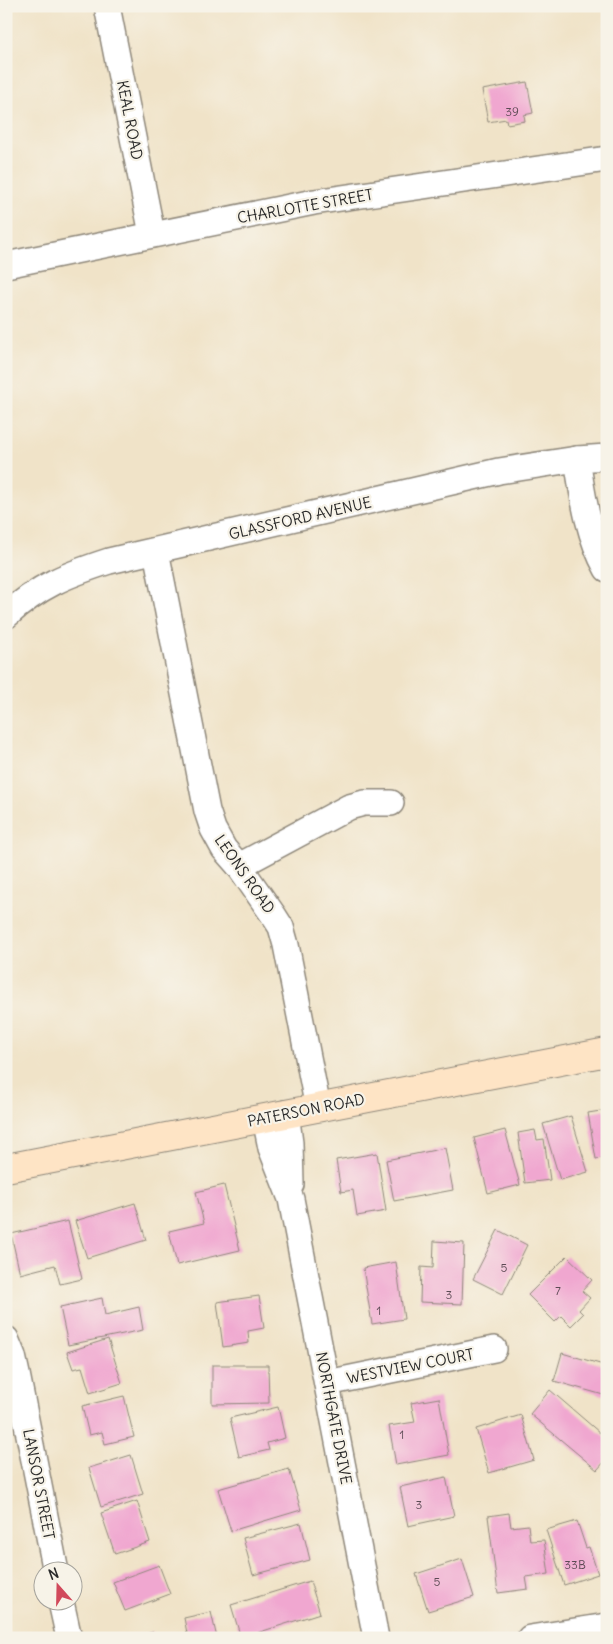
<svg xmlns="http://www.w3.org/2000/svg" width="613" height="1644" font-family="Delius,sans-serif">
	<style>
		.building { fill: #f0a7d0 }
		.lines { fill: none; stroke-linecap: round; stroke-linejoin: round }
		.street-casing { stroke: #8e877a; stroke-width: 28 }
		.secondary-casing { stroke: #8e877a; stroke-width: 30 }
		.street { stroke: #fff; stroke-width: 25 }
		.secondary { stroke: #fee4c5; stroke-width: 28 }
		.labels { text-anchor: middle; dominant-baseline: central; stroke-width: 4.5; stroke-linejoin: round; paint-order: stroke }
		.number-label { font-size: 12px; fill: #5c4a54 }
		.street-label { font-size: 15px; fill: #2b2b2b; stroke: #f7f3e8 }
	</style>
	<rect width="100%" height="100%" fill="#f7f3e8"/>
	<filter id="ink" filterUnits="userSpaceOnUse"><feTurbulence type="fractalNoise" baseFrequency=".02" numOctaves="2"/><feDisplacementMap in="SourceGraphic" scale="10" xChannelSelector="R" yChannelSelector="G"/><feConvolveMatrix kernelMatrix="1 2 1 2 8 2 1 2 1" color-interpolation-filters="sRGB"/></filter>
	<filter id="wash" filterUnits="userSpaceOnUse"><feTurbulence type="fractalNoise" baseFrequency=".0096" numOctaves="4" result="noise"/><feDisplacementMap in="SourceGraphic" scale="20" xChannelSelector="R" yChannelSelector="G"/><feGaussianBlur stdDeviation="1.12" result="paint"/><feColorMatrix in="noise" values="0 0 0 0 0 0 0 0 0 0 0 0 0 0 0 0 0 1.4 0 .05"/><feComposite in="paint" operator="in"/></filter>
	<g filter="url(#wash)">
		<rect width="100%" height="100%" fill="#f0e3c8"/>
		<g id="blocks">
			<g class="building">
				<path d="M527,82L533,113L524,115L525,121L507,124L506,119L488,122L482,90Z"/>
				<path d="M607,1110V1157L596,1159L588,1113Z"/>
				<path d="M571,1116L588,1172L560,1180L543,1124Z"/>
				<path d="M505,1130L520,1185L488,1193L474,1138Z"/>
				<path d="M535,1130L537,1140L544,1139L550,1180L525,1183L518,1133Z"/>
				<path d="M445,1148L453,1190L394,1201L386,1160Z"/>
				<path d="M377,1153L386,1211L357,1216L353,1190L341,1192L336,1160Z"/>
				<path d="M224,1185L240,1250L177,1265L169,1231L204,1223L196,1192Z"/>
				<path d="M135,1203L146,1240L87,1258L75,1221Z"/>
				<path d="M68,1221L82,1279L60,1284L55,1265L20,1274L11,1234Z"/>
				<path d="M498,1230L527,1245L503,1294L473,1279Z"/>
				<path d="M434,1241L464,1243L462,1304L420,1302L421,1267L433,1268Z"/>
				<path d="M567,1256L592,1280L582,1291L590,1298L579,1310L583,1314L571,1326L561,1316L555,1322L528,1295Z"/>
				<path d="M396,1262L404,1319L372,1324L363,1268Z"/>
				<path d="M259,1296L264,1328L248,1331L249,1343L223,1347L217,1302Z"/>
				<path d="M102,1298L105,1315L139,1307L143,1330L68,1345L60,1307Z"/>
				<path d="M108,1339L122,1383L90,1393L82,1367L73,1369L67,1352Z"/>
				<path d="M562,1353L607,1366V1396L554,1381Z"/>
				<path d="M212,1365H268L269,1403L212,1404Z"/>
				<path d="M550,1390L607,1439V1459L597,1470L530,1414Z"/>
				<path d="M124,1396L134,1437L105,1444L102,1432L89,1435L82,1406Z"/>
				<path d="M439,1398L449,1455L396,1465L389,1426L415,1422L411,1403Z"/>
				<path d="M278,1407L285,1438L267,1443L269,1450L239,1457L230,1418Z"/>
				<path d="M521,1415L534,1460L489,1473L476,1429Z"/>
				<path d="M131,1455L143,1494L101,1507L89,1468Z"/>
				<path d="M289,1469L301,1510L231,1531L218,1489Z"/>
				<path d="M446,1477L454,1516L408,1526L400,1487Z"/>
				<path d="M137,1501L150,1542L115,1554L101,1513Z"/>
				<path d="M509,1513L511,1527L528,1525L530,1541L544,1540L549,1574L526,1577L528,1589L498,1593L488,1516Z"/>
				<path d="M607,1514V1531H606L603,1515Z"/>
				<path d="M577,1521L586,1548L589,1547L598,1574L564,1585L546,1530Z"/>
				<path d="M301,1523L310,1560L253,1575L243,1538Z"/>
				<path d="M462,1559L474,1597L428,1611L416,1574Z"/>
				<path d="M159,1565L170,1594L125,1611L113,1582Z"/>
				<path d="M310,1581L320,1613L241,1638L231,1605Z"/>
				<path d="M211,1612L217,1638H188L184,1618Z"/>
				<path d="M153,1632L155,1638H135V1637Z"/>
			</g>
		</g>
	</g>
	<g filter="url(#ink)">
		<use href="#blocks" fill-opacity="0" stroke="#8e877a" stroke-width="1"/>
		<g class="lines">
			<defs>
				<g id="street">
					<path d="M107,6L152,234"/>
					<path d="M6,265L314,202L607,159"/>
					<path d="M577,459C583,497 588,535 607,569"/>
					<path d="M156,551L207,811L213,829L224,849L239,866L274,916L281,927L286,945L318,1108"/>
					<path d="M6,616C40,585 66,575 109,561L499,471L577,459L607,457"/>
					<path d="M239,866L349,807L364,803H391"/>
					<path d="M286,1113L290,1143L291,1184"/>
					<path d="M265,1118L271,1148L291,1199L376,1638"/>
					<path d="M6,1339L13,1356L17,1374L56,1572"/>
					<path d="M327,1383L494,1349"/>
					<path d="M61,1602L69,1638"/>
					<path d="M530,1638L607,1626"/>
				</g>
				<path id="secondary" d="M6,1168L607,1052"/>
			</defs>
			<use href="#street" class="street-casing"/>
			<use href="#secondary" class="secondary-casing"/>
			<use href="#street" class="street"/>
			<use href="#secondary" class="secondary"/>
		</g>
	</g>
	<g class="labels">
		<g class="number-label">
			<text x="512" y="111">39</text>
			<text x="504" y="1267">5</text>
			<text x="558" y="1290">7</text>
			<text x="449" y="1294">3</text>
			<text x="379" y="1310">1</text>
			<text x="402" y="1434">1</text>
			<text x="419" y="1504">3</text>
			<text x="575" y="1564">33B</text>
			<text x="437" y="1581">5</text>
		</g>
		<g class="street-label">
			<text transform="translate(130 120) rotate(79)">KEAL ROAD</text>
			<text transform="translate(305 206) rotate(-10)">CHARLOTTE STREET</text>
			<text transform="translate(300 518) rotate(-13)">GLASSFORD AVENUE</text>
			<text transform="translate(245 874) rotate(55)">LEONS ROAD</text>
			<text transform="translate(306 1110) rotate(-11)">PATERSON ROAD</text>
			<text transform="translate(410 1366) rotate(-11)">WESTVIEW COURT</text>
			<text transform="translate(334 1418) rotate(79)">NORTHGATE DRIVE</text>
			<text transform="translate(39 1484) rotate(79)">LANSOR STREET</text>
		</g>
	</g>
	<rect width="613" height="1644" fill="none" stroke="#f7f3e8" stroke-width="25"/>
	<g transform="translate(58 1586) rotate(340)"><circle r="24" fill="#f7f3e8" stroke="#a5a39c"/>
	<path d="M0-4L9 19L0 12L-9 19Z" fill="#d1495b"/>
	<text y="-8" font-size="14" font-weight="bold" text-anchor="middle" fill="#2b2b2b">N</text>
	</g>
</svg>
